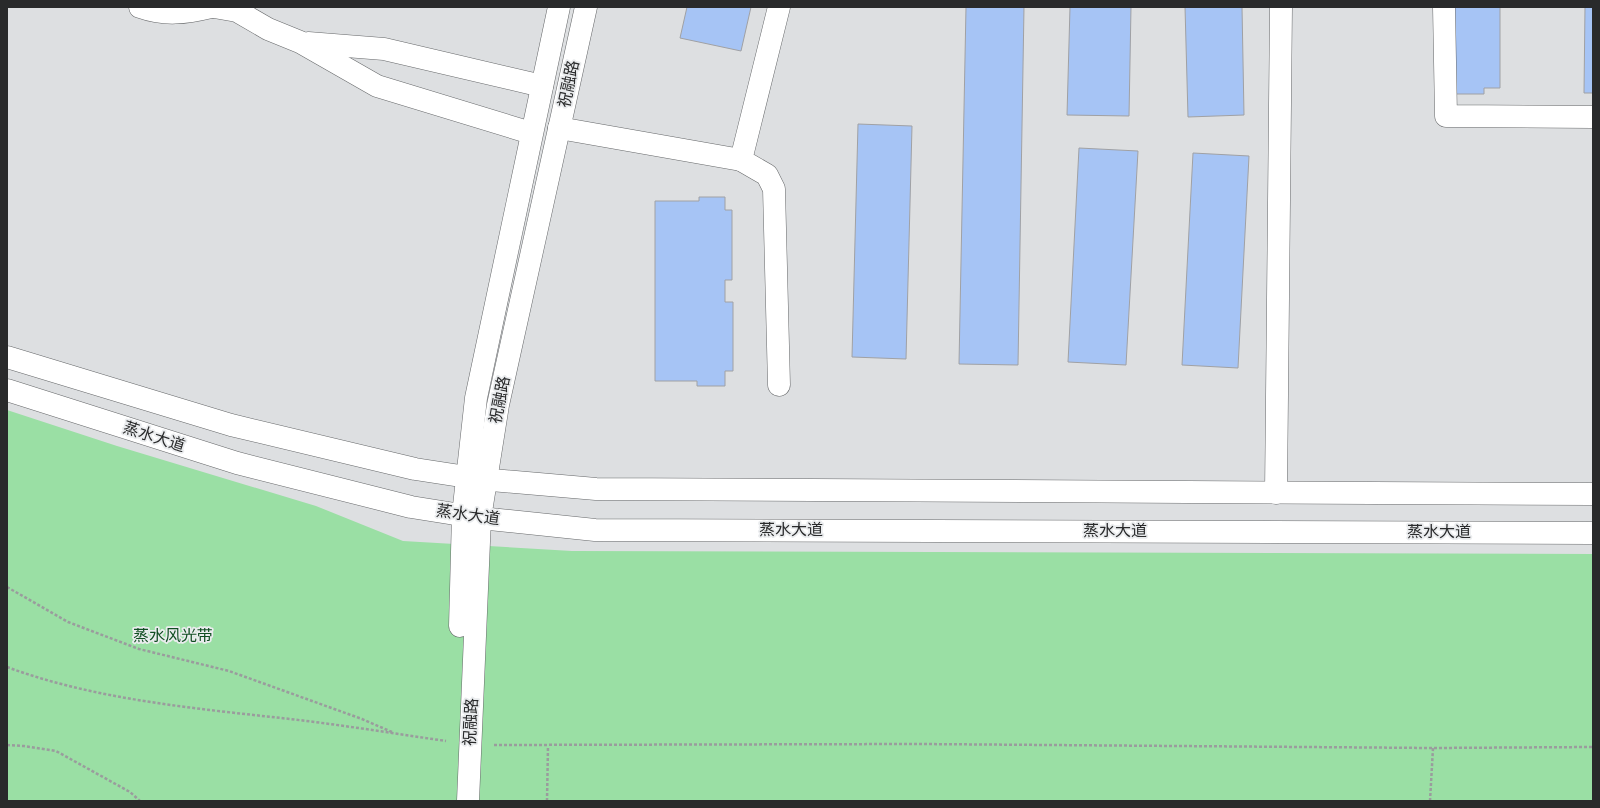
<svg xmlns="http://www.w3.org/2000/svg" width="1600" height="808" font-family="'Alegreya Sans','Noto Sans SC',sans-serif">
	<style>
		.green { fill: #9adfa4 }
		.building { fill: #a6c4f5; stroke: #a0a1a4 }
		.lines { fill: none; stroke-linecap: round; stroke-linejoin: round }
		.minor-casing { stroke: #66686a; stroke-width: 23 }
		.secondary-casing { stroke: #66686a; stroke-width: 23 }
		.primary-casing { stroke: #66686a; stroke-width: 23 }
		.path { stroke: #9a9c9d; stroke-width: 2.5; stroke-dasharray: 3 2; stroke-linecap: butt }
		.minor { stroke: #fff; stroke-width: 22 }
		.secondary { stroke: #fff; stroke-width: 22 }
		.primary { stroke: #fff; stroke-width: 22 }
		.labels { text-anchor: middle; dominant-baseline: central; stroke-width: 3.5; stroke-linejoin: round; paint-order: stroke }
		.street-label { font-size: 16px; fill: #292a2b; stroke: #eaecee }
		.park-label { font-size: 16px; fill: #104e22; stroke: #eaecee }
	</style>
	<rect width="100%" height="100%" fill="#dddfe1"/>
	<path class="green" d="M7,410L117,446L316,506L403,541L572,551L1593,554V801H7Z"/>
	<g class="building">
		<path d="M687,7H751L741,51L680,38Z"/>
		<path d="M966,7H1024L1018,365L959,364Z"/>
		<path d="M1070,7H1131L1129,116L1067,115Z"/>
		<path d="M1185,7H1242L1244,115L1188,117Z"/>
		<path d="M1452,7H1500V88H1484V94H1451Z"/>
		<path d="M1585,7H1593V93H1584Z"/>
		<path d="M858,124L912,126L906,359L852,357Z"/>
		<path d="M1079,148L1138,151L1126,365L1068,362Z"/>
		<path d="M1193,153L1249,156L1238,368L1182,365Z"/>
		<path d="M699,197H725V210H732V280H725V302H733V371H725V386H697V381H655V201H699Z"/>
	</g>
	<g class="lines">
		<defs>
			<g id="minor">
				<path d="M140,7C165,16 186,13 211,7"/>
				<path d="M214,7L237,11L268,29L300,42L377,86L531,133"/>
				<path d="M1444,7L1446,116L1593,117"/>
				<path d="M308,43L384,49L542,86"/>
				<path d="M559,128L741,160"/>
				<path d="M779,385L774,189L767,175L741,160L779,7"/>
				<path d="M1276,493L1281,7"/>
			</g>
			<g id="secondary">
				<path d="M460,626L463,515L476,398L559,7"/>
				<path d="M468,801L480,518L498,405L586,7"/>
			</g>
			<g id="primary">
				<path d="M7,357L231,425L415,469L480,479L596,489L1593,494"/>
				<path d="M7,390L237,463L411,507L480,518L595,530L1593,533"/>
			</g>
		</defs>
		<use href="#minor" class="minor-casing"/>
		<use href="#secondary" class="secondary-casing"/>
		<use href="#primary" class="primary-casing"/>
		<g class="path">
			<path d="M7,587L68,622L139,649L229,671L362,719L392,732"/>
			<path d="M7,667C93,699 191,708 281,718C336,724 391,733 446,741"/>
			<path d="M7,745L24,746L56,751L130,792L140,801"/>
			<path d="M494,745L920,744L1433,748L1593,747"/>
			<path d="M547,801L548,746"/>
			<path d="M1430,801L1433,748"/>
		</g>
		<use href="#minor" class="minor"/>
		<use href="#secondary" class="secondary"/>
		<use href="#primary" class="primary"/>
	</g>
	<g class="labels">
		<g class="street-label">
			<text transform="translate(569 84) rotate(-78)">祝融路</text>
			<text transform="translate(500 400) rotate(-79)">祝融路</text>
			<text transform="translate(154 437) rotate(18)">蒸水大道</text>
			<text transform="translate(468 515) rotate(8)">蒸水大道</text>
			<text x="791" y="530">蒸水大道</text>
			<text x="1115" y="531">蒸水大道</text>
			<text x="1439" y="532">蒸水大道</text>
			<text transform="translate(471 722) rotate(-87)">祝融路</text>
		</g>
		<g class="park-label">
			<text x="173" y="636">蒸水风光带</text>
		</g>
	</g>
	<rect width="1600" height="808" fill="none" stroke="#292a2b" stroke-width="16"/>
</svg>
